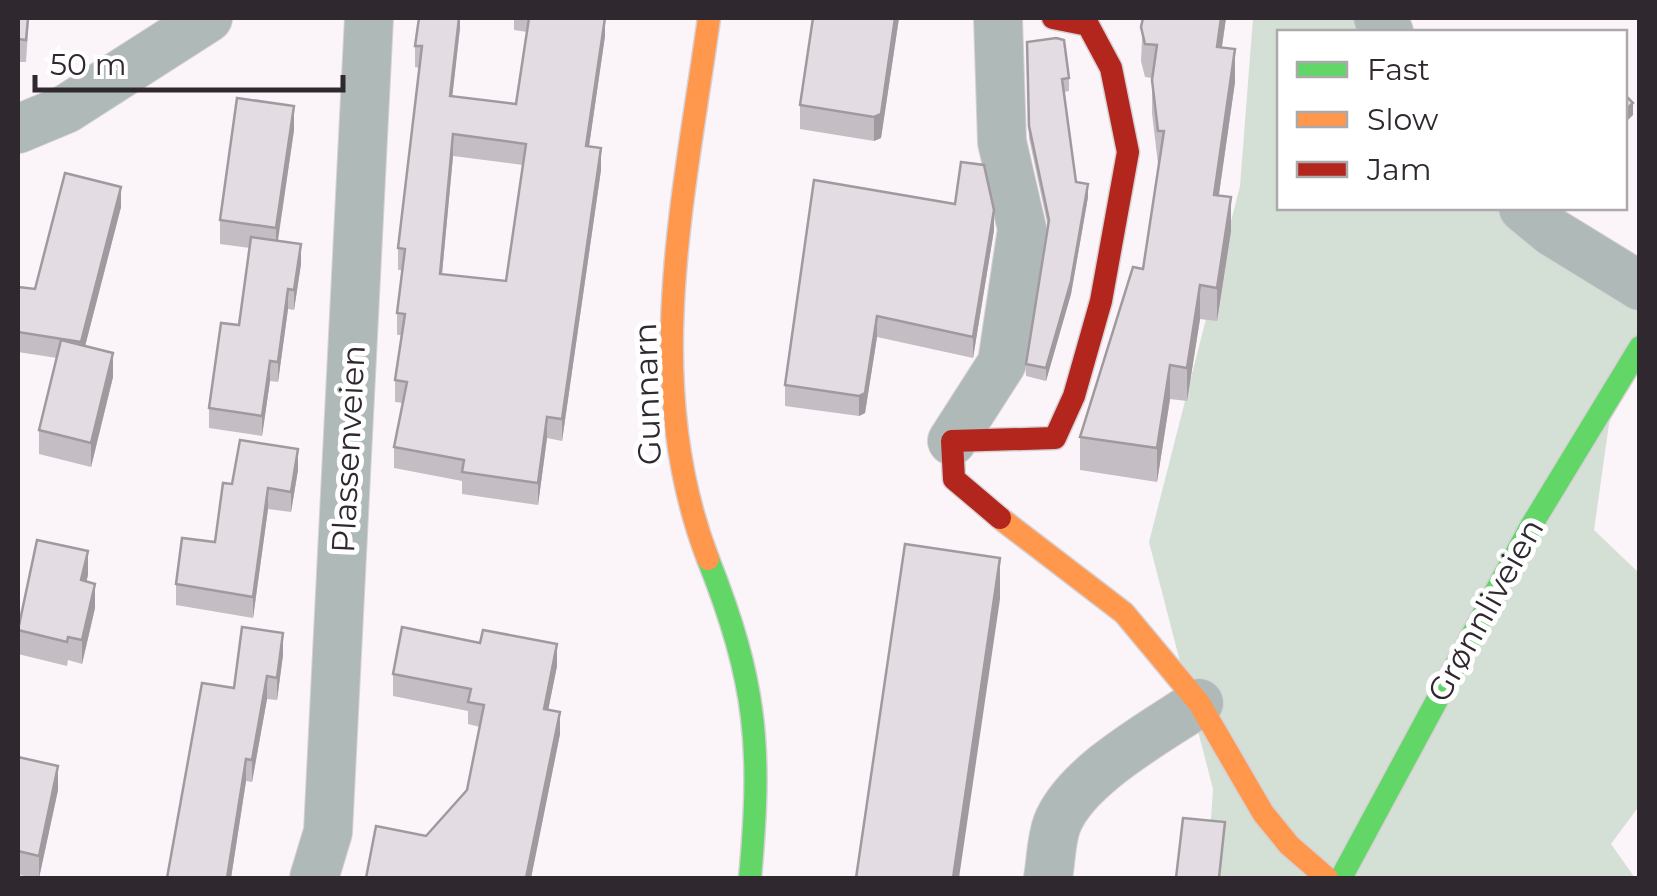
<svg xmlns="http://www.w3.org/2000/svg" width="1657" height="896" font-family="Montserrat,sans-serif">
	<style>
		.green { fill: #d4dfd6 }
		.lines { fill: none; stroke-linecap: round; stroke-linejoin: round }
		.street-casing { stroke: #d6d1d5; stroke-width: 50 }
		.fast-casing { stroke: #d6d1d5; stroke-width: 25 }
		.slow-casing { stroke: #d6d1d5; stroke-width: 25 }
		.jam-casing { stroke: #d6d1d5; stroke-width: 25 }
		.street { stroke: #afb9b8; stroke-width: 48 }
		.fast { stroke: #63d668; stroke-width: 22 }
		.slow { stroke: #ff974d; stroke-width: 22 }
		.jam { stroke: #b3261e; stroke-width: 22 }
		.wall { fill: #c4bdc3; fill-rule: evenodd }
		.shaded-wall { fill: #a09a9f }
		.building { fill: #e4dce3; stroke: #a09a9f; stroke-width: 2.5; fill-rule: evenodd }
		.labels { text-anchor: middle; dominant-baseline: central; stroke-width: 10; stroke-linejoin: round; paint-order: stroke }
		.street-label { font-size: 32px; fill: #30282f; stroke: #fff }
	</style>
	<rect width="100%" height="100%" fill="#fbf5fa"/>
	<path class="green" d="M1253,18H1365L1377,32H1280V208H1550L1639,267V355L1612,403L1594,530L1639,573V806L1611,844L1635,878H1207L1213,789L1149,542L1240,186Z"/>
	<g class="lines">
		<defs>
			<g id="street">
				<path d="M1378,18L1389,32"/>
				<path d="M18,129L66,109L208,18"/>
				<path d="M1523,208L1552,232L1640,286"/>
				<path d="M952,441L1002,363L1022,229L1002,142L998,18"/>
				<path d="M314,878L328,832L369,18"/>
				<path d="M1048,878C1051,861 1051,840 1057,824C1076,775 1156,732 1199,703"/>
			</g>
			<g id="fast">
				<path d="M708,559C757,683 762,747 750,878"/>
				<path d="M1341,878L1531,526L1640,347"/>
			</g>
			<g id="slow">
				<path d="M1000,518L1124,613L1199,703L1263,813L1289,845L1327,878"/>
				<path d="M708,559C640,383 684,199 709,18"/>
			</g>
			<path id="jam" d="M1000,518L954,479L952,441L1055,438L1074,396L1101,301L1128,152L1111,68L1088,25L1053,18"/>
		</defs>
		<use href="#street" class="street-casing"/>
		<use href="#fast" class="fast-casing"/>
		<use href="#slow" class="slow-casing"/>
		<use href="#jam" class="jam-casing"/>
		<use href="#street" class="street"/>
		<use href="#fast" class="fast"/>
		<use href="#slow" class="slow"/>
		<use href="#jam" class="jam"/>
	</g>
	<g class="wall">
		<path d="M18,18H29L26,62H18Z"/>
		<path d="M459,18H460V28L452,96L516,104L527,32L514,30V18H605V36L589,146L601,170L562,441L547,438L538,505L462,494V481L394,468V447L403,403L395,402V380L402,335H397V313L403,270H398V248L419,68L415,67V46ZM453,156L523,165L506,281L442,274Z"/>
		<path d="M813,18H899L881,138L874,141L800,129V105Z"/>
		<path d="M1143,18H1226L1222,47L1235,82L1219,195L1231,231L1217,321L1200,319L1187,401L1170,399L1157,482L1080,470V437L1143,269L1159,164H1158L1152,113V78L1145,77L1141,61Z"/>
		<path d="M1027,42L1069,78V91L1064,92L1076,182L1088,197L1071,294L1046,381L1026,376V364L1048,227L1029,138Z"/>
		<path d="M294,130L278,241L301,264L294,310L288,309L278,382L270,381L262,436L209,428V408L239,325L250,248L220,244V220Z"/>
		<path d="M121,207L85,346L113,377L91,467L39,454V430L57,358L18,352V287L35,289Z"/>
		<path d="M994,230L973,358L877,337L865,413L859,416L785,406V385Z"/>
		<path d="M298,470L291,512L268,509L253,618L176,605V584L215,542L232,484Z"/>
		<path d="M88,575L86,582L95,608L82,664L68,660L67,666L18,654V625Z"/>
		<path d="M283,655L277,700L267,699L252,782L246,781L231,878H167L234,688Z"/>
		<path d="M557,666L548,710L560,734L531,878H366L426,836L467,790L480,727L468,724V711L393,696V674Z"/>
		<path d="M18,757L58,790L39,878L18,875Z"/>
	</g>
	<g class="shaded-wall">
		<path d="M459,18H460V28L450,117V96Z"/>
		<path d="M605,18V36L586,167V146Z"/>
		<path d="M895,18H899L881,138L874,141V117Z"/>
		<path d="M1221,18H1226L1217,80V47Z"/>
		<path d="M1235,49V82L1214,228V195Z"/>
		<path d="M1633,103V115L1624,124V111Z"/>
		<path d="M294,106V130L276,252V228Z"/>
		<path d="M453,134V156L440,295V274Z"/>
		<path d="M601,148V170L562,441V419Z"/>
		<path d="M1088,184V197L1071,294L1046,381V368Z"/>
		<path d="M121,187V207L81,362V342Z"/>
		<path d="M1231,197V231L1217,321V288Z"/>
		<path d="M994,210V230L973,358V337Z"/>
		<path d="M301,244V264L294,310V290Z"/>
		<path d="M1200,285V319L1187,401V368Z"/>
		<path d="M288,289V309L278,382V362Z"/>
		<path d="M877,316V337L865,413L859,416V396Z"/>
		<path d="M113,353V377L91,467V443Z"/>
		<path d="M270,361V381L262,436V416Z"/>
		<path d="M1170,365V399L1157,482V448Z"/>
		<path d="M547,417V438L538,505V483Z"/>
		<path d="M298,449V470L291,512V492Z"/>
		<path d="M268,488V509L253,618V597Z"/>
		<path d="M88,551V575L81,604V580Z"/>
		<path d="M1000,558V599L959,878H953Z"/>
		<path d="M95,584V608L82,664V640Z"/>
		<path d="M283,633V655L277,700V678Z"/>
		<path d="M557,644V666L544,731V709Z"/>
		<path d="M267,676V699L252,782V760Z"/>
		<path d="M560,712V734L531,878H526Z"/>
		<path d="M246,759V781L231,878H227Z"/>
		<path d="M58,766V790L39,878V856Z"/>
	</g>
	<g class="building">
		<path d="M18,18H28L26,40L18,39Z"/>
		<path d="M419,18H459L450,96L516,104L529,18H605L586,146L601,148L562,419L547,417L538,483L462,472L464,460L394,447L407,382L395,380L405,314L397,313L405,249L398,248L422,46H415ZM453,134L526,144L506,281L440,274Z"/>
		<path d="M813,18H895L881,114L874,117L800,105Z"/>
		<path d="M1143,18H1221L1217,47L1235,49L1214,195L1231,197L1217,288L1200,285L1187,368L1170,365L1157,448L1080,437L1133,267L1143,269L1164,131H1158L1152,80L1157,45L1145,44L1141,27Z"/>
		<path d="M1056,38L1064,40L1069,78L1062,79L1076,182L1088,184L1071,281L1046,368L1026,364L1049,220L1029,126L1027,42Z"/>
		<path d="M1624,94L1633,103L1624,111Z"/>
		<path d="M237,98L294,106L276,228L220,220Z"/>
		<path d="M961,162L984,165L994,210L973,337L877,316L865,393L859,396L785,385L814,180L955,204Z"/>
		<path d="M65,173L121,187L81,342L18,332V287L35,289Z"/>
		<path d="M251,237L301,244L294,290L288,289L278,362L270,361L262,416L209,408L221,323L239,325Z"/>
		<path d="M61,340L113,353L91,443L39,430Z"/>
		<path d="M240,440L298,449L291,492L268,488L253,597L176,584L182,538L215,542L223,483L232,484Z"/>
		<path d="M37,540L88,551L81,580L95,584L82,640L68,637L67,642L18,630Z"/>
		<path d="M905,544L1000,558L953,878H856Z"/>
		<path d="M242,627L283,633L277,678L267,676L252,760L246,759L227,878H167L202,683L234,688Z"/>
		<path d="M402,627L480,643L483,630L557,644L544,709L560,712L526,878H366L376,826L426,836L467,790L484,705L468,702L471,689L393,674Z"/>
		<path d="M18,757L58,766L39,856L18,851Z"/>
		<path d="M1183,818L1225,822L1219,878H1176Z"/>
	</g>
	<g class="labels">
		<g class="street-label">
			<text transform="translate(647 394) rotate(-92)">Gunnarn</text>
			<text transform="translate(348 449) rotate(-87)">Plassenveien</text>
			<text transform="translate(1485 610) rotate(-61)">Grønnliveien</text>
		</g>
	</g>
	<rect width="1657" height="896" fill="none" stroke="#30282f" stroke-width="40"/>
	<rect x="1277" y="30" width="350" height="180" fill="#ffffff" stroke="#aca9ac" stroke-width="2.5"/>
	<rect x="1297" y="62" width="50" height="15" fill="#63d668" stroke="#aca9ac" stroke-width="2.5"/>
	<text x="1367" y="80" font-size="30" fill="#30282f">Fast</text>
	<rect x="1297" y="112" width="50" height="15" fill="#ff974d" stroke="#aca9ac" stroke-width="2.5"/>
	<text x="1367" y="130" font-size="30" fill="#30282f">Slow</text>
	<rect x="1297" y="162" width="50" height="15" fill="#b3261e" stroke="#aca9ac" stroke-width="2.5"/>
	<text x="1367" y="180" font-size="30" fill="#30282f">Jam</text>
	<path d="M35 75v15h308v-15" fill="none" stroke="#30282f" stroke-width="5"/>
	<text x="50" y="75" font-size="30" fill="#30282f" stroke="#ffffff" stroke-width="8" paint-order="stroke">50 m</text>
</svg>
